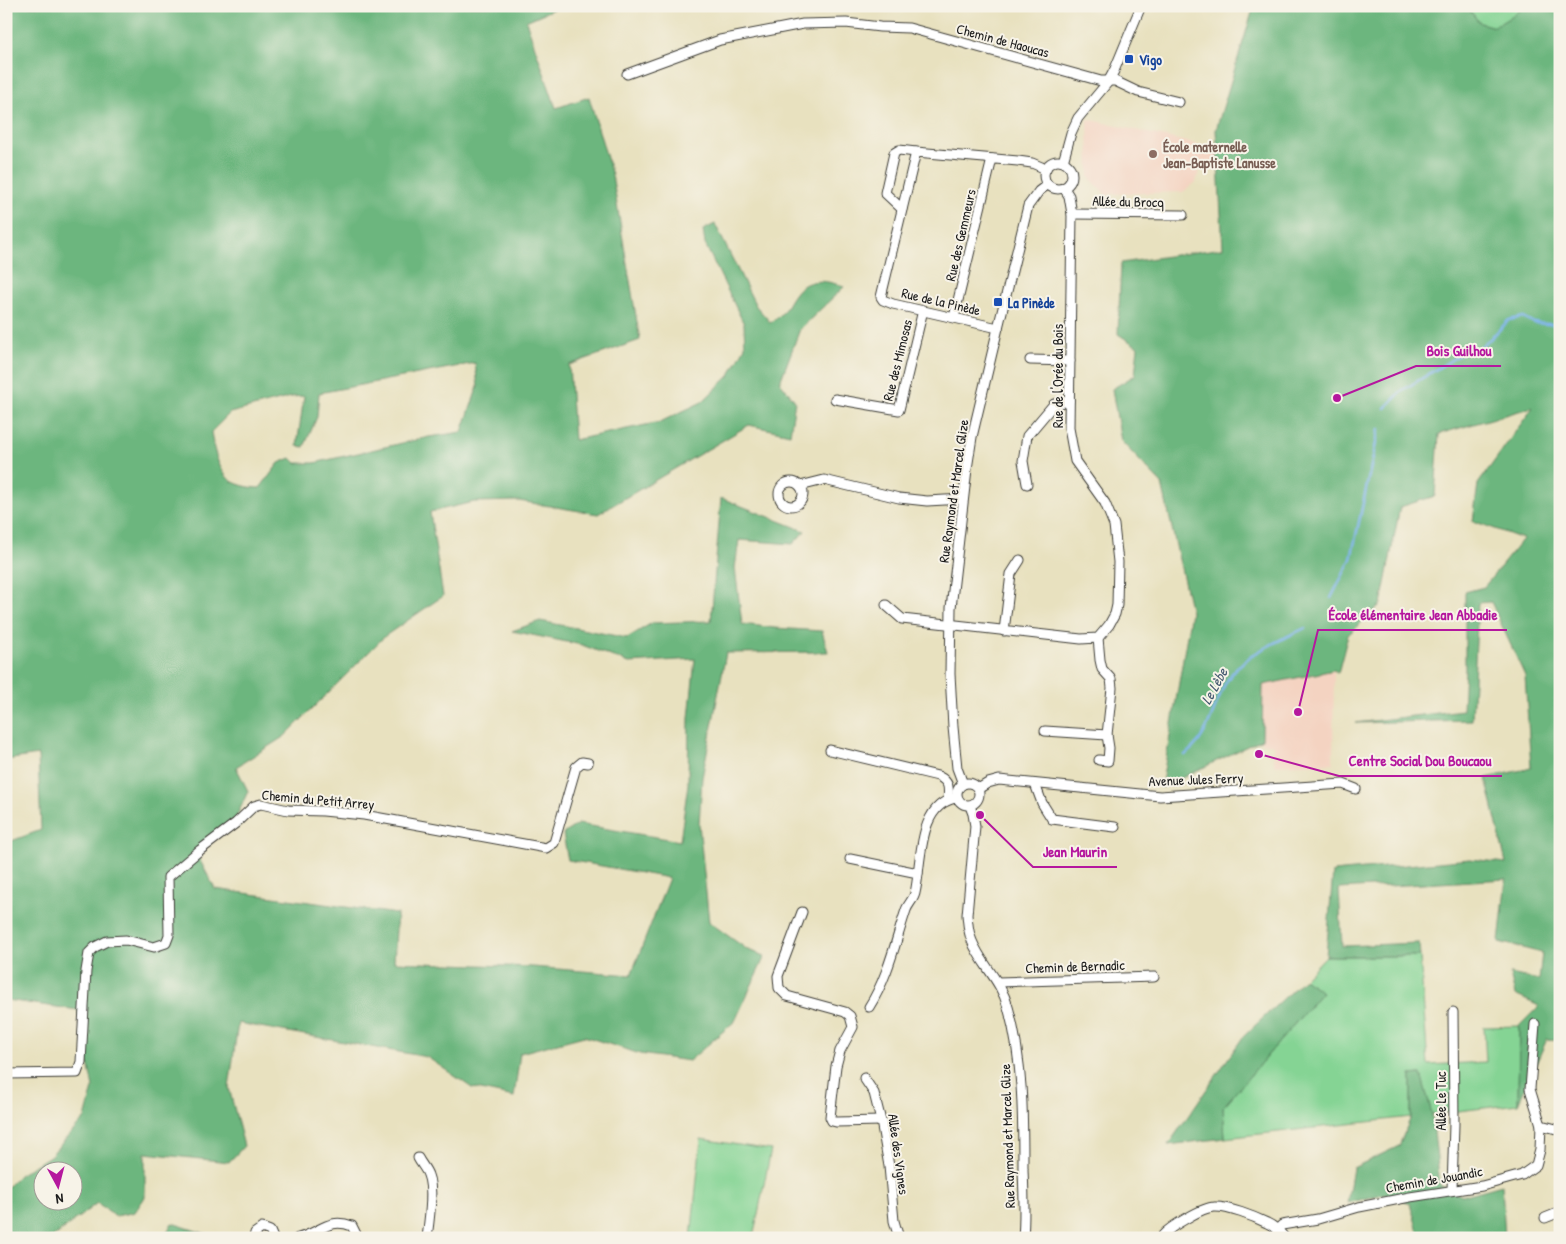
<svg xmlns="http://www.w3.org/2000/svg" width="1566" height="1244" font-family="'Patrick Hand',sans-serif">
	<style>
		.built { fill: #f4d3c1 }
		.green { fill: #85d494; stroke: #507858 }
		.forest { fill: #6cb67e; stroke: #44694d; fill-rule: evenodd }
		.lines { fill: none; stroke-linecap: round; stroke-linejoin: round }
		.stream { stroke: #7db3ec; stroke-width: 2.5 }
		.street-casing { stroke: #3b3a34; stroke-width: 11 }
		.street { stroke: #fff; stroke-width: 9 }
		.transit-dot { fill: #1a4fb4; stroke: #f7f3e8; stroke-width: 2 }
		.education-dot { fill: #8d6e63; stroke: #f7f3e8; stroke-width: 2 }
		.labels { text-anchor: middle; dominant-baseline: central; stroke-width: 4; stroke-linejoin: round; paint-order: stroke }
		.street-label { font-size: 14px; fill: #1c1c1c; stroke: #f7f3e8 }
		.transit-label { font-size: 14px; font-weight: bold; fill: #164399; stroke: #f7f3e8; text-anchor: start }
		.education-label { font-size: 14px; font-weight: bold; fill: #785e54; stroke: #f7f3e8; text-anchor: start }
		.water-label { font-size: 15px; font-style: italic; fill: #43586f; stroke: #f7f3e8 }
		.leader { fill: none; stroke: #b5179e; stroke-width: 2 }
		.callout-dot { fill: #b5179e; stroke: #f7f3e8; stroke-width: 2 }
		.callout-label { font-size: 15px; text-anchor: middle; font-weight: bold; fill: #b5179e; stroke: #f7f3e8; stroke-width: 4; stroke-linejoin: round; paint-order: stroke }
	</style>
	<rect width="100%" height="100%" fill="#f7f3e8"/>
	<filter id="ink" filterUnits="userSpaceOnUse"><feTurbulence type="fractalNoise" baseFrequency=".02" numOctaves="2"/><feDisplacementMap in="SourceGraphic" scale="10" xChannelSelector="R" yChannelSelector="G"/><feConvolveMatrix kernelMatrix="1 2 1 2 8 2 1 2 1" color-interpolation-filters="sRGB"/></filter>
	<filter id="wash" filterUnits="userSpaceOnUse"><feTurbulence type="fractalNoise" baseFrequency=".0096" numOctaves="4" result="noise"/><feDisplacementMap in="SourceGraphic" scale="20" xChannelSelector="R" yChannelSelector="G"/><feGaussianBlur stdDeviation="1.12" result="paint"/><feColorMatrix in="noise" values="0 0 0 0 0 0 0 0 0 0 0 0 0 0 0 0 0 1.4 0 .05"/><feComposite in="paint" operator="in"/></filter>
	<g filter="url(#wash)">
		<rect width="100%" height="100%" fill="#e8e1bf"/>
		<g class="built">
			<path d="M1088,119L1217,149L1218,160L1201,163L1196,182L1183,192L1109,194L1108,197L1089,177Z"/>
			<path d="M1334,670L1333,763L1274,765V745L1262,743L1263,685Z"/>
		</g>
		<g class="green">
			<path d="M1466,6H1522L1514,15L1494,27L1480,23Z"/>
			<path d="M1326,956H1420L1428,1065L1486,1062L1484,1027L1519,1026L1518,1104L1432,1114L1421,1074L1411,1075V1117L1225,1138L1223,1107L1322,992L1304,979Z"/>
			<path d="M701,1139L771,1150L753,1238H691Z"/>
		</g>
		<g class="forest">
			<path d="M6,6H560L526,21L556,108L589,97L612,175L640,340L569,365L574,440L660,422L702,402L730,375L745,347L744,324L705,244L703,230L715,224L756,306L770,322C786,314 785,306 795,293C807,277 828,280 844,287L800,329L780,382L795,401L790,434L749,425L598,514L519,501L474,502L430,512L443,596L385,636L285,736L236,767L248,791L236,818L195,851L215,889L397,914L394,962L533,967L631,975L669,878L568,860L563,834L578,824L680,841L688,784L689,718L695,659L629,663L582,645L512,631L540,621L627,638L652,623L711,621L721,498L805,531L793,544L739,540L735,568L742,624L775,628L822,631L828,652L726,653L702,778L699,824L709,922L748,950L765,956L735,1021L689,1061L640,1054L584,1036L520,1053L514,1097L472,1088L427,1057L238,1023L229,1088L244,1146L229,1162L145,1153V1197L135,1212L116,1216L97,1203L52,1238H6V1188L19,1175L50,1156L85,1118L93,1088L78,1010L6,1000V843L41,830L38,755L6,760ZM475,363L478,386L462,432L429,437L314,463H296L291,458L279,463L260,488C251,488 233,485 227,477C217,466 213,446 211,432L230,413L291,397L304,396L297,446L304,447L317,417L319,393ZM42,1172H72V1202H42Z"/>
			<path d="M1254,6H1466L1480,23L1494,27L1514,15L1522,6H1560V1040L1547,1039L1518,1104L1519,1026L1539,1006L1515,995L1510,974L1539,980L1542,953L1499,942L1506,879L1339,889L1342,946L1419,943L1420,956H1326L1333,872L1470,859L1506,863L1486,778L1531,768L1525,676L1491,602L1478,603L1472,720L1355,723L1463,710L1465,668V592L1484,587L1523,539L1473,521L1478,484L1533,407L1439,434L1435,496L1400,507L1381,604L1348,635L1338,673L1334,670L1263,685L1262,739L1161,788L1191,612L1162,484L1121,441L1112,389L1135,375L1138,347L1118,334L1121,263L1223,248L1216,130Z"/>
			<path d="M1304,979L1322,992L1223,1107L1225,1138L1168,1145L1243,1037Z"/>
			<path d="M1421,1074L1432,1114L1440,1185L1462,1196L1502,1185L1505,1238H1420L1410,1203L1383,1194L1347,1203L1353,1168L1399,1146L1411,1117V1075Z"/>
			<path d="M172,1223L218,1238H164Z"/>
		</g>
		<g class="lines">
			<g class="stream">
				<path d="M1385,408L1403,390L1424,377L1464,352L1475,351L1488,341L1509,320L1523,317L1534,323L1560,325"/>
				<path d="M1331,598L1351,559L1379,429"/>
				<path d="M1185,755C1190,751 1195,746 1199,741C1212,723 1216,701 1226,682C1241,655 1279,641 1305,628"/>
			</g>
		</g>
	</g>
	<g filter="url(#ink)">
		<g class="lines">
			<defs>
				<g id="street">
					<path d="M627,74L720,40L803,24L846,23L880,27L909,28L1101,81H1115L1138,92L1179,102"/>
					<circle cx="1058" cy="175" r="14"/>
					<path d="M1063,162L1071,133L1078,118L1108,82L1114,71L1141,6"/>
					<path d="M902,209L885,193L894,153L899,150L916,152"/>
					<path d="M1072,214L1183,215"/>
					<path d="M954,317L992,159"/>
					<path d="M998,328L893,304L883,300L881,297L916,152L1018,161L1032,163L1046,169"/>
					<path d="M1030,360L1070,361"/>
					<path d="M835,399L899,410L923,310"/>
					<circle cx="791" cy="494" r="12"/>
					<path d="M1027,484L1023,461L1027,436L1054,404L1069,401"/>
					<path d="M800,486L824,480L899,498L927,501L963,499"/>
					<path d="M886,605L902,619L1081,639L1098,638L1109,625L1115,614L1117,605L1118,562L1114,525L1105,503L1075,461L1069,428L1072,214L1069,196L1064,188"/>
					<path d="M1004,631L1011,574L1020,560"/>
					<path d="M1045,731L1107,735L1112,688L1111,679L1102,669L1100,660L1098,638"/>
					<path d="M830,750L938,776C950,782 949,788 948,800"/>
					<path d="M1099,760L1108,761L1109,748L1107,735"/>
					<circle cx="968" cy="794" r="11"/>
					<path d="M963,784L957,768L953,727L950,674L951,608L967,469L972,437L998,328L1028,206L1039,191L1047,185"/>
					<path d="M1035,784L1042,803L1052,819L1115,827"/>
					<path d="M978,789L988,783L999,780L1160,796L1343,784L1356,789"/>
					<path d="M970,806L973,814L975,826L967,915C968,923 968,932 972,941C981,964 1001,980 1008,1007C1023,1060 1023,1115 1023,1169C1024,1192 1025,1215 1023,1238"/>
					<path d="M850,859L918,873"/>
					<path d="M802,912L778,976L779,988L787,996L845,1012L850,1016L853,1027L840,1051L836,1066L830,1117L832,1121L836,1122L881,1121"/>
					<path d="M998,982L1154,977"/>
					<path d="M869,1007C888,977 895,943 906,910C908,904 914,899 915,893C922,864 917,803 957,798"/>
					<path d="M1535,1024L1530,1089L1541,1125"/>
					<path d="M6,1074L77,1073L81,1062L86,971L89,953L95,947L107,941L126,940L154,947L166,943L169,935L168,877L200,850L236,823L254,806L261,804L288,810L323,811L364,815L546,848L554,843L576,767L582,762L588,763"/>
					<path d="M864,1078L874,1093L881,1121L889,1166L894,1221L899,1238"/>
					<path d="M418,1158C421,1164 426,1169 428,1175C434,1190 429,1221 427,1238"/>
					<path d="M1452,1190L1454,1124L1453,1012"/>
					<path d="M1545,1218L1560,1212"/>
					<path d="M1277,1230L1282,1225L1318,1219L1359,1207L1410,1197L1482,1186L1522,1175L1536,1165L1540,1150L1541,1125L1560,1130"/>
					<path d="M254,1238L255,1233L262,1228L270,1231L273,1238"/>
					<path d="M298,1238C320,1233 328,1217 352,1226L358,1238"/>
					<path d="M1164,1238L1163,1235C1170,1227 1203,1207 1214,1207C1227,1206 1255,1217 1267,1223C1274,1226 1280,1232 1285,1238"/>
				</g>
			</defs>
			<use href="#street" class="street-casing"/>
			<use href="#street" class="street"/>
		</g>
	</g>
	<g class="transit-dot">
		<rect x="1124" y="54" width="10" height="10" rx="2.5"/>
		<rect x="993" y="297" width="10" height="10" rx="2.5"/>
	</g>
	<circle class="education-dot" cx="1153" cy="154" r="5"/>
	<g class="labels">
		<g class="street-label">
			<text transform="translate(1003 40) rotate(15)">Chemin de Haoucas</text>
			<text transform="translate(1128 201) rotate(1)">Allée du Brocq</text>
			<text transform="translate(960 235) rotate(-77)">Rue des Gemmeurs</text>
			<text transform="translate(941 301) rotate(13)">Rue de la Pinède</text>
			<text transform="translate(897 360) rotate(-76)">Rue des Mimosas</text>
			<text transform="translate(1057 376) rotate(-90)">Rue de l'Orée du Bois</text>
			<text transform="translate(953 491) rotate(-82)">Rue Raymond et Marcel Glize</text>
			<text transform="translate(1196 779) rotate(-2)">Avenue Jules Ferry</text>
			<text transform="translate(318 799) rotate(5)">Chemin du Petit Arrey</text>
			<text transform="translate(1075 966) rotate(-2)">Chemin de Bernadic</text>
			<text transform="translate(1440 1101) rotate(-90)">Allée Le Tuc</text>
			<text transform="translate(1007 1136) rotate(-92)">Rue Raymond et Marcel Glize</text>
			<text transform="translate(899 1154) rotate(82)">Allée des Vignes</text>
			<text transform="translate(1434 1179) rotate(-10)">Chemin de Jouandic</text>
		</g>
		<g class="transit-label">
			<text x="1139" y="59">Vigo</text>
			<text x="1008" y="302">La Pinède</text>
		</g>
		<g class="education-label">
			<text x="1163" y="146">École maternelle<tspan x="1163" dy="16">Jean-Baptiste Lanusse</tspan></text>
		</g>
		<g class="water-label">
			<text transform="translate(1214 686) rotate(-61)">Le Lèbe</text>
		</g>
	</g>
	<path class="leader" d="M1337 398L1416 366H1501M1298 712L1318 630H1507M1259 754L1339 776H1502M980 815L1033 867H1117"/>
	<g class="callout-dot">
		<circle cx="1337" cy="398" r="5"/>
		<circle cx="1298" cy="712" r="5"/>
		<circle cx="1259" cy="754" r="5"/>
		<circle cx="980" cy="815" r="5"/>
	</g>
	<g class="callout-label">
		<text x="1459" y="356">Bois Guilhou</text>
		<text x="1413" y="620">École élémentaire Jean Abbadie</text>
		<text x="1420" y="766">Centre Social Dou Boucaou</text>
		<text x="1075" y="857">Jean Maurin</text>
	</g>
	<rect width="1566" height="1244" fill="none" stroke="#f7f3e8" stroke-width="25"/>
	<g transform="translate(58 1186) rotate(173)"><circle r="24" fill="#f7f3e8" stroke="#9f9d96"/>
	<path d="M0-4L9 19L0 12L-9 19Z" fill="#b5179e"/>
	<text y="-8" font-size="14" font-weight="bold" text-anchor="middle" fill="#1c1c1c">N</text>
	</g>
</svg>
